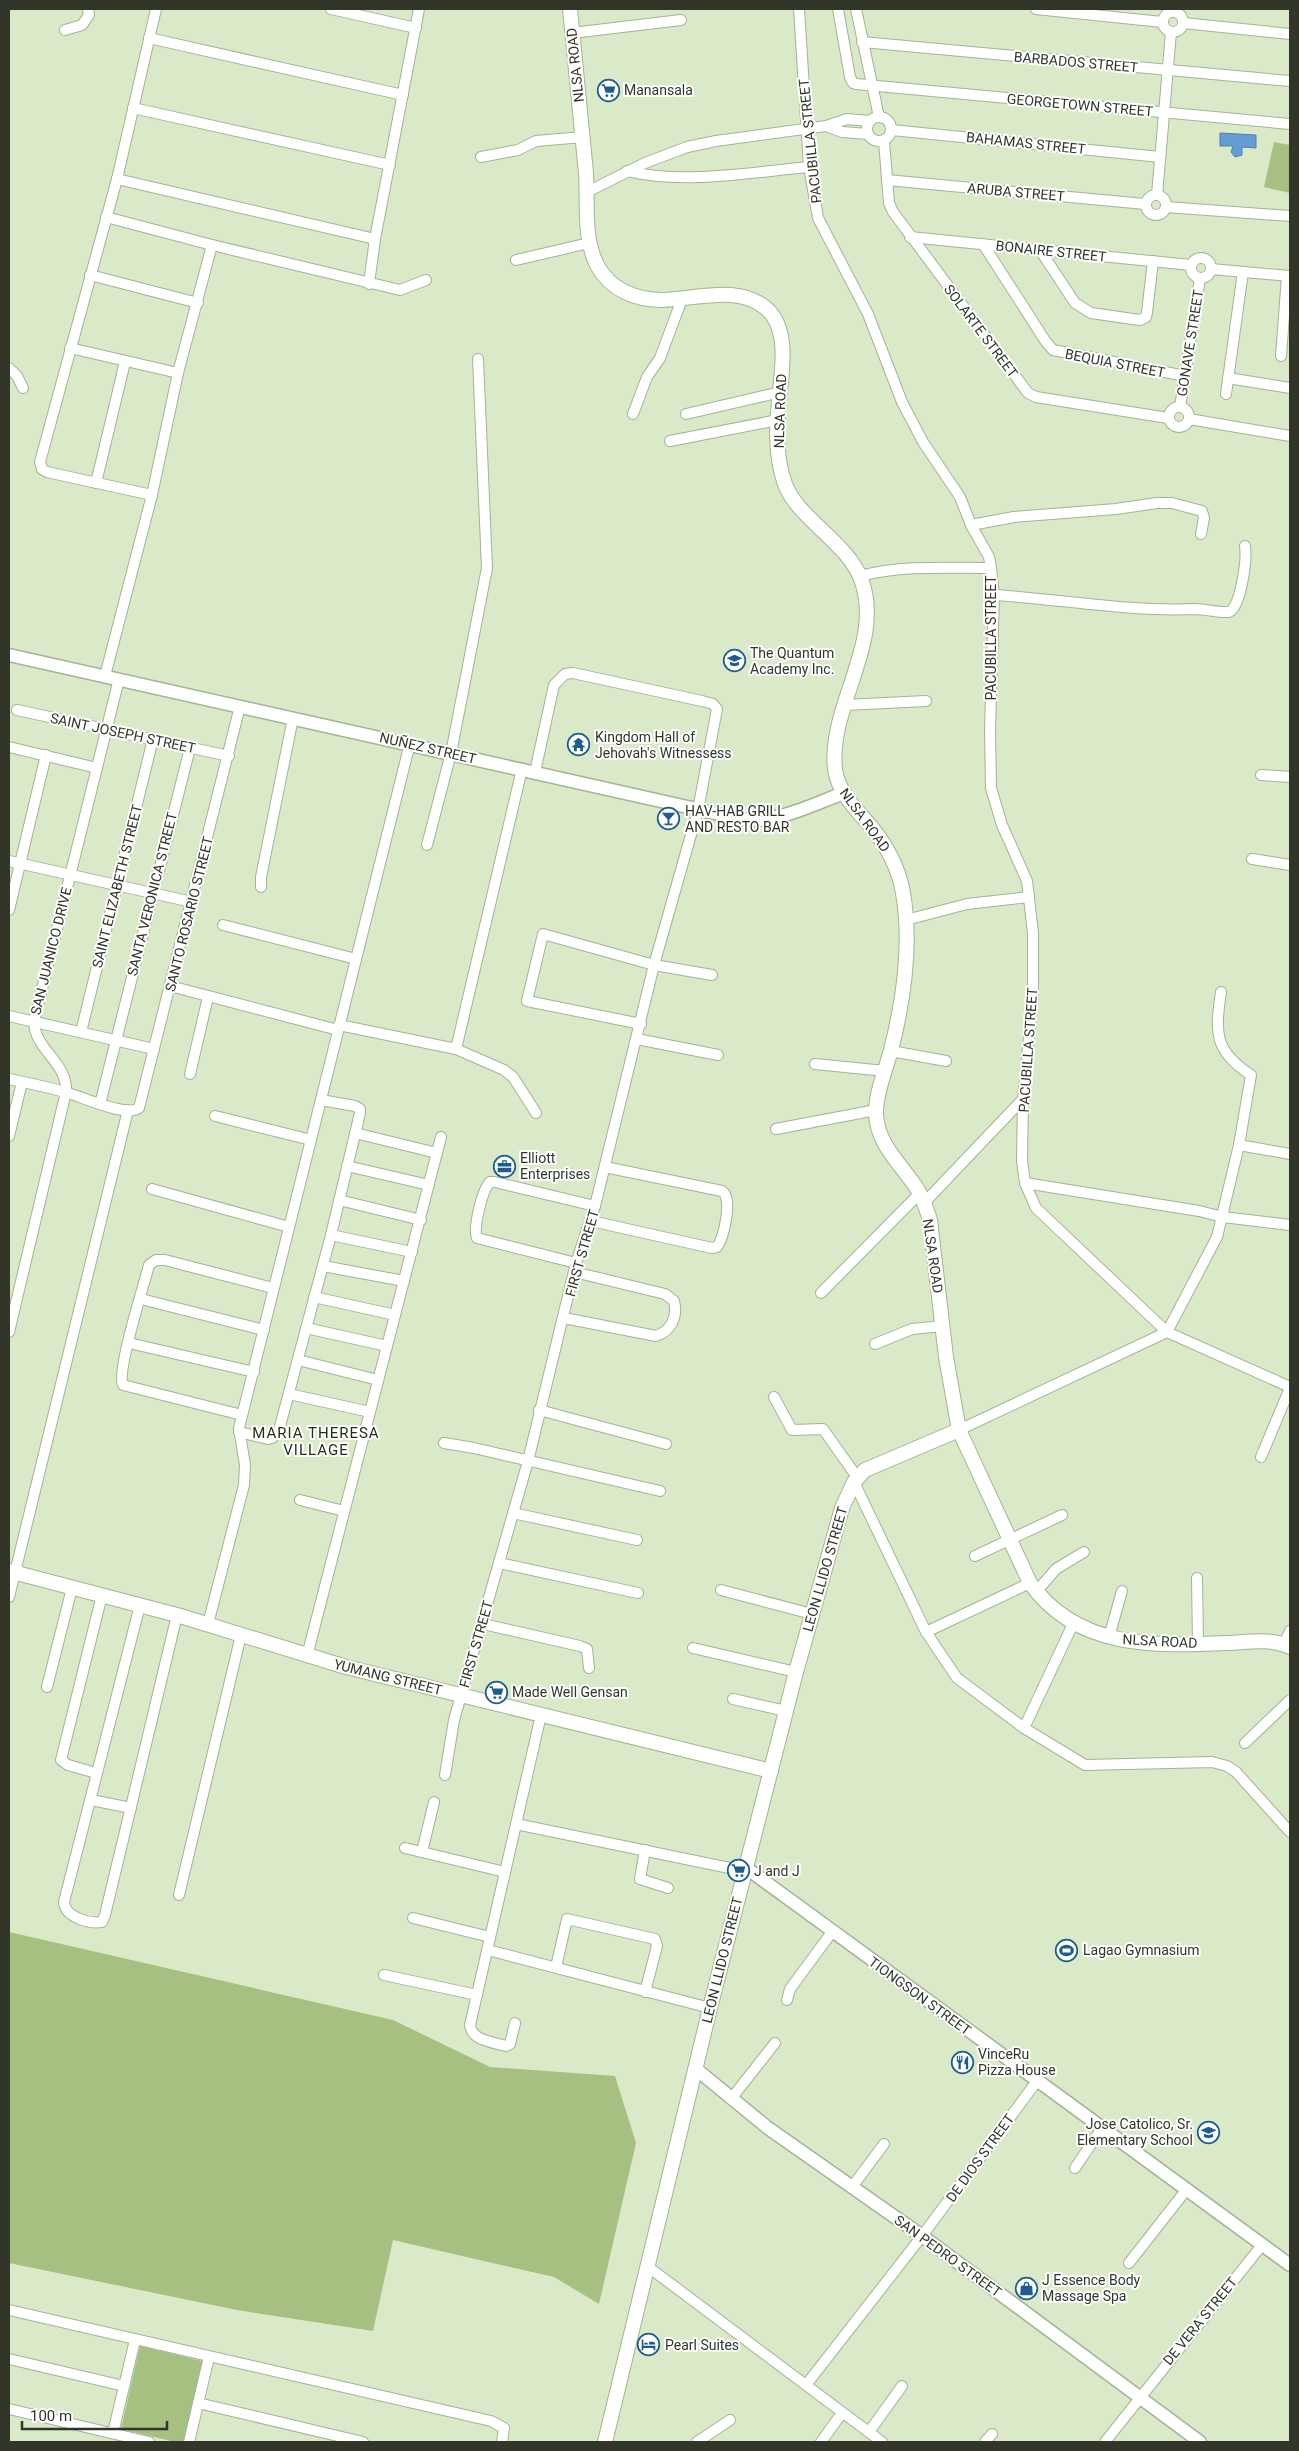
<svg xmlns="http://www.w3.org/2000/svg" width="1299" height="2451" font-family="Roboto,sans-serif">
	<style>
		.green { fill: #a5c081 }
		.water { fill: #629dd4; stroke: #537ea1 }
		.lines { fill: none; stroke-linecap: round; stroke-linejoin: round }
		.minor-casing { stroke: #a5b394; stroke-width: 12 }
		.tertiary-casing { stroke: #a5b394; stroke-width: 15 }
		.secondary-casing { stroke: #a5b394; stroke-width: 16 }
		.minor { stroke: #fff; stroke-width: 10 }
		.tertiary { stroke: #fff; stroke-width: 12 }
		.secondary { stroke: #fff; stroke-width: 14 }
		.labels { text-anchor: middle; dominant-baseline: central; stroke-width: 4; stroke-linejoin: round; paint-order: stroke }
		.street-label { font-size: 14px; fill: #313629; stroke: #fff }
		.poi-label { font-size: 14px; fill: #313629; stroke: #fff; text-anchor: start }
		.neighbourhood-label { font-size: 15px; letter-spacing: 1px; fill: #242e14; stroke: #fff }
	</style>
	<rect width="100%" height="100%" fill="#dae9c8"/>
	<g class="green">
		<path d="M1274,142L1290,145V193L1264,187Z"/>
		<path d="M9,1932L393,2020L490,2067L615,2076L636,2143L599,2304L554,2277L393,2240L373,2331L237,2310L9,2263Z"/>
		<path d="M140,2346L206,2362L187,2442H175L121,2429Z"/>
	</g>
	<path class="water" d="M1220,133L1256,135V148L1242,147V155L1235,157L1231,152L1233,146H1220Z"/>
	<g class="lines">
		<defs>
			<g id="minor">
				<path d="M331,9L416,28"/>
				<path d="M799,9L809,167L818,218L868,314L902,402L923,442L960,497L971,525L989,557L991,568L994,595L990,729L991,788L1002,825L1027,881L1033,933V996L1023,1099L1022,1160L1025,1183L1036,1208L1167,1332L1217,1237L1239,1145L1251,1075C1214,1051 1215,1033 1221,992"/>
				<path d="M838,9L850,77L853,83L856,84L1290,124"/>
				<path d="M856,9L879,117"/>
				<path d="M1036,9L1162,22"/>
				<circle cx="1173" cy="22" r="10"/>
				<path d="M1183,23L1290,34"/>
				<path d="M65,30L82,25L89,15L88,9"/>
				<path d="M572,33L681,20"/>
				<path d="M149,38L403,95"/>
				<path d="M862,42L1290,81"/>
				<path d="M133,108L390,165"/>
				<circle cx="879" cy="129" r="12"/>
				<path d="M826,126L842,132L868,134"/>
				<path d="M892,130L1160,157"/>
				<path d="M884,141L889,203L893,212L1028,393L1036,397L1168,418"/>
				<path d="M481,157L518,150L536,141L583,137"/>
				<path d="M627,171C684,185 751,172 809,167"/>
				<path d="M117,179L375,239"/>
				<path d="M887,180L1145,204"/>
				<path d="M587,192L645,163L687,147L716,141L826,126L847,119L870,121"/>
				<circle cx="1156" cy="205" r="10"/>
				<path d="M1157,195L1171,32"/>
				<path d="M1166,207L1290,216"/>
				<path d="M106,217L212,245L400,290L426,280"/>
				<path d="M910,237L1191,265"/>
				<path d="M983,244L1046,342L1053,350L1185,376"/>
				<path d="M1040,250L1075,303L1091,313L1140,320L1146,317L1147,312L1153,261"/>
				<circle cx="1201" cy="268" r="10"/>
				<path d="M516,260L589,243"/>
				<path d="M1211,269L1290,276"/>
				<path d="M90,275L198,303"/>
				<path d="M369,284L375,239L419,9"/>
				<path d="M70,348L178,373"/>
				<path d="M1281,356L1287,276"/>
				<path d="M9,368L17,376L23,388"/>
				<path d="M1228,378L1290,388"/>
				<path d="M1226,394L1243,272"/>
				<circle cx="1179" cy="417" r="10"/>
				<path d="M1180,407L1200,278"/>
				<path d="M633,414L647,377L660,358L682,299"/>
				<path d="M686,414L781,392"/>
				<path d="M1189,419L1290,436"/>
				<path d="M670,441L778,420"/>
				<path d="M96,483L125,362"/>
				<path d="M152,495L47,472L42,469L40,462L117,179L156,9"/>
				<path d="M971,525L1014,517L1116,509L1157,503H1172L1202,511L1204,518L1201,534"/>
				<path d="M860,576C902,565 948,568 991,568"/>
				<path d="M994,595C1061,599 1128,612 1195,609C1207,609 1218,613 1229,612C1241,607 1247,559 1245,546"/>
				<path d="M105,676L152,495L178,373L212,245"/>
				<path d="M845,705L926,701"/>
				<path d="M17,710L229,756"/>
				<path d="M9,747L97,768"/>
				<path d="M1261,775L1290,777"/>
				<path d="M427,845L451,753L487,568L478,359"/>
				<path d="M1252,859L1290,865"/>
				<path d="M9,861L192,902"/>
				<path d="M261,887V877L293,718"/>
				<path d="M9,910L46,755"/>
				<path d="M906,920L967,904L1029,897"/>
				<path d="M223,925L356,959"/>
				<path d="M170,986L338,1030"/>
				<path d="M9,1016L154,1049"/>
				<path d="M641,1024L527,1001L543,934L654,965L712,975"/>
				<path d="M339,1025L456,1049L504,1070L513,1077L536,1113"/>
				<path d="M81,1032L153,739"/>
				<path d="M637,1039L718,1055"/>
				<path d="M456,1049L522,769"/>
				<path d="M891,1051L946,1061"/>
				<path d="M815,1064L885,1071"/>
				<path d="M190,1074L208,997"/>
				<path d="M9,1079C28,1083 47,1087 65,1092C80,1096 127,1118 139,1108L240,706"/>
				<path d="M100,1104L190,748"/>
				<path d="M215,1116L311,1140"/>
				<path d="M776,1129L876,1110"/>
				<path d="M355,1133L437,1153"/>
				<path d="M9,1136L22,1082"/>
				<path d="M1239,1145L1290,1154"/>
				<path d="M347,1166L429,1185"/>
				<path d="M1025,1183L1199,1211L1223,1217L1290,1225"/>
				<path d="M152,1189L289,1227"/>
				<path d="M339,1200L421,1220"/>
				<path d="M925,1202L1023,1099"/>
				<path d="M591,1221L712,1248L717,1247C724,1237 733,1198 722,1191L605,1167"/>
				<path d="M331,1235L412,1252"/>
				<path d="M576,1263L477,1238C473,1228 482,1190 490,1182H495L595,1206"/>
				<path d="M323,1266L404,1281"/>
				<path d="M821,1293L920,1193"/>
				<path d="M314,1297L395,1315"/>
				<path d="M141,1299L264,1330"/>
				<path d="M564,1318L656,1336C671,1331 678,1317 674,1301L665,1294L574,1272"/>
				<path d="M306,1328L387,1346"/>
				<path d="M9,1332L66,1092C68,1062 34,1050 34,1021L119,679"/>
				<path d="M129,1343L254,1372"/>
				<path d="M875,1344L912,1329L942,1326"/>
				<path d="M298,1360L378,1380"/>
				<path d="M289,1394L370,1412"/>
				<path d="M774,1397L792,1430L823,1429L857,1477"/>
				<path d="M539,1410L666,1444"/>
				<path d="M242,1415L123,1385C116,1372 144,1285 149,1265L156,1260H165L273,1288"/>
				<path d="M959,1430L1167,1332L1290,1387"/>
				<path d="M239,1432L268,1439L272,1438L279,1430L331,1235L360,1113V1109L355,1106L321,1100"/>
				<path d="M444,1443L474,1448L660,1491"/>
				<path d="M1261,1457L1290,1388"/>
				<path d="M854,1482L926,1632L957,1678L1024,1728L1085,1765L1212,1762L1227,1766L1236,1772L1290,1832"/>
				<path d="M300,1500L344,1511"/>
				<path d="M513,1513L637,1540"/>
				<path d="M975,1556L1062,1515"/>
				<path d="M499,1563L638,1593"/>
				<path d="M1197,1578L1198,1644"/>
				<path d="M721,1590L812,1614"/>
				<path d="M1036,1592L1056,1569L1084,1552"/>
				<path d="M9,1597L128,1110"/>
				<path d="M140,1605L64,1902C65,1917 88,1924 102,1922L105,1915L177,1615"/>
				<path d="M208,1624L244,1485L245,1465L239,1428L410,743"/>
				<path d="M483,1624L580,1646L587,1649L589,1668"/>
				<path d="M926,1632L1030,1583"/>
				<path d="M1109,1637L1122,1591"/>
				<path d="M1284,1644L1290,1631"/>
				<path d="M693,1648L796,1672"/>
				<path d="M307,1656L441,1137"/>
				<path d="M47,1687L72,1588"/>
				<path d="M733,1699L786,1711"/>
				<path d="M1024,1728L1073,1624"/>
				<path d="M1245,1743L1290,1700"/>
				<path d="M96,1773L68,1765L61,1760L102,1595"/>
				<path d="M445,1775L454,1720L528,1461L576,1263L595,1206L654,965L698,810L717,709L713,704L702,701L573,673L565,674L554,685L535,772"/>
				<path d="M91,1800L131,1808"/>
				<path d="M516,1824L744,1871"/>
				<path d="M405,1848L505,1872"/>
				<path d="M645,1850L640,1879L668,1888"/>
				<path d="M422,1852L434,1802"/>
				<path d="M179,1895L241,1635"/>
				<path d="M413,1918L490,1937"/>
				<path d="M488,1950L710,2008"/>
				<path d="M556,1967L567,1919L655,1939L657,1946L645,1992"/>
				<path d="M384,1975L477,1995"/>
				<path d="M787,2000L790,1989L832,1932"/>
				<path d="M515,2023L510,2044L506,2046C493,2042 472,2041 470,2025L541,1715"/>
				<path d="M731,2099L775,2043"/>
				<path d="M1075,2168L1102,2128"/>
				<path d="M852,2187L884,2144"/>
				<path d="M1129,2263L1187,2189"/>
				<path d="M647,2266L882,2442"/>
				<path d="M9,2310L491,2421L504,2428L502,2442"/>
				<path d="M9,2359L124,2386"/>
				<path d="M806,2385L922,2236L1037,2081"/>
				<path d="M198,2403L363,2442"/>
				<path d="M9,2409L149,2442"/>
				<path d="M869,2432L902,2386"/>
				<path d="M113,2433L135,2340"/>
				<path d="M189,2442L209,2357"/>
				<path d="M697,2442L730,2420"/>
				<path d="M821,2442L842,2413"/>
				<path d="M985,2442L992,2434"/>
				<path d="M1105,2442L1262,2245"/>
			</g>
			<g id="tertiary">
				<path d="M9,655L741,819C776,824 811,805 844,793"/>
				<path d="M745,1867L1290,2265"/>
				<path d="M696,2069L768,2128L922,2236L1200,2442"/>
			</g>
			<g id="secondary">
				<path d="M570,9C575,64 581,118 586,173C588,204 583,237 597,265C610,290 636,300 663,300C697,299 739,284 767,309C793,333 779,384 778,413C776,437 777,462 785,484C797,518 847,542 861,579C885,642 828,706 835,769C838,793 858,811 873,829C888,848 899,869 903,893C912,945 904,999 891,1050C886,1069 876,1092 876,1112C876,1143 900,1163 916,1187C923,1197 926,1208 930,1220L946,1357L959,1430L1030,1583C1078,1650 1155,1646 1230,1643C1249,1642 1272,1638 1290,1647"/>
				<path d="M9,1571L177,1615L346,1667L771,1771"/>
				<path d="M605,2442L710,2008L796,1672L842,1508L854,1482L865,1470L959,1430"/>
			</g>
		</defs>
		<use href="#minor" class="minor-casing"/>
		<use href="#tertiary" class="tertiary-casing"/>
		<use href="#secondary" class="secondary-casing"/>
		<use href="#minor" class="minor"/>
		<use href="#tertiary" class="tertiary"/>
		<use href="#secondary" class="secondary"/>
	</g>
	<defs>
		<symbol id="supermarket-ring" viewBox="-11 -11 22 22"><circle r="9.5" fill="#fff" stroke="#1c5c92" stroke-width="1.5"/><path d="M-6-5.5h2.5l.6 2H6L4.5 2H-2.5L-4.4-4H-6ZM-1.5 3.2a1.3 1.3 0 1 0 .1 0ZM3 3.2a1.3 1.3 0 1 0 .1 0Z" fill="#1c5c92"/></symbol>
		<symbol id="school-ring" viewBox="-11 -11 22 22"><circle r="9.5" fill="#fff" stroke="#1c5c92" stroke-width="1.5"/><path d="M0-5L7-2L0 1L-7-2ZM-4 1L0 2.5L4 1V4Q0 6-4 4Z" fill="#1c5c92"/></symbol>
		<symbol id="temple-ring" viewBox="-11 -11 22 22"><circle r="9.5" fill="#fff" stroke="#1c5c92" stroke-width="1.5"/><path d="M0-6L5-2H3V0L6.5 2.5H4V6H1.5V3h-3V6H-4V2.5H-6.5L-3 0V-2H-5Z" fill="#1c5c92"/></symbol>
		<symbol id="bar-ring" viewBox="-11 -11 22 22"><circle r="9.5" fill="#fff" stroke="#1c5c92" stroke-width="1.5"/><path d="M-6-5H6L.8 .8V4.5H3.5V6h-7V4.5H-.8V.8Z" fill="#1c5c92"/></symbol>
		<symbol id="office-ring" viewBox="-11 -11 22 22"><circle r="9.5" fill="#fff" stroke="#1c5c92" stroke-width="1.5"/><path d="M-6-3h4V-5.5h4V-3h4V5H-6ZM-1-4.5V-3h2v-1.5ZM-6 0V1H6V0Z" fill="#1c5c92"/></symbol>
		<symbol id="stadium-ring" viewBox="-11 -11 22 22"><circle r="9.5" fill="#fff" stroke="#1c5c92" stroke-width="1.5"/><path d="M0-5a6.5 5 0 1 0 0 10a6.5 5 0 1 0 0-10ZM-3.5-1.8h7v3.6h-7Z" fill="#1c5c92"/></symbol>
		<symbol id="restaurant-ring" viewBox="-11 -11 22 22"><circle r="9.5" fill="#fff" stroke="#1c5c92" stroke-width="1.5"/><path d="M-5-6h1v4h1v-4h1v4h1v-4h1v5L-1.5 .5V6h-2V.5L-5-1ZM5-6V6H3V1.5H1.5Q1.5-4 5-6Z" fill="#1c5c92"/></symbol>
		<symbol id="shop-ring" viewBox="-11 -11 22 22"><circle r="9.5" fill="#fff" stroke="#1c5c92" stroke-width="1.5"/><path d="M-5-2.5h2.3a2.7 3.5 0 0 1 5.4 0H5L5.5 6h-11ZM-1.5-2.5h3a1.5 2.3 0 0 0-3 0Z" fill="#1c5c92"/></symbol>
		<symbol id="hotel-ring" viewBox="-11 -11 22 22"><circle r="9.5" fill="#fff" stroke="#1c5c92" stroke-width="1.5"/><path d="M-6-4.5h1.5V1H6V5H4.5V3h-9V5H-6ZM-4 0a1.8 1.8 0 1 1 3.6 0ZM.5 0V-2.5h3Q6-2.5 6 0Z" fill="#1c5c92"/></symbol>
	</defs>
	<g fill-rule="evenodd">
		<use href="#supermarket-ring" x="596" y="78" width="25" height="25"/>
		<use href="#school-ring" x="722" y="648" width="25" height="25"/>
		<use href="#temple-ring" x="566" y="732" width="25" height="25"/>
		<use href="#bar-ring" x="656" y="806" width="25" height="25"/>
		<use href="#office-ring" x="492" y="1154" width="25" height="25"/>
		<use href="#supermarket-ring" x="484" y="1680" width="25" height="25"/>
		<use href="#supermarket-ring" x="726" y="1858" width="25" height="25"/>
		<use href="#stadium-ring" x="1054" y="1938" width="25" height="25"/>
		<use href="#restaurant-ring" x="950" y="2050" width="25" height="25"/>
		<use href="#school-ring" x="1196" y="2120" width="25" height="25"/>
		<use href="#shop-ring" x="1014" y="2276" width="25" height="25"/>
		<use href="#hotel-ring" x="636" y="2332" width="25" height="25"/>
	</g>
	<g class="labels">
		<g class="street-label">
			<text transform="translate(1076 62) rotate(5)">BARBADOS STREET</text>
			<text transform="translate(575 65) rotate(-96)">NLSA ROAD</text>
			<text transform="translate(1080 105) rotate(5)">GEORGETOWN STREET</text>
			<text transform="translate(810 141) rotate(-96)">PACUBILLA STREET</text>
			<text transform="translate(1026 143) rotate(6)">BAHAMAS STREET</text>
			<text transform="translate(1016 192) rotate(5)">ARUBA STREET</text>
			<text transform="translate(1051 251) rotate(6)">BONAIRE STREET</text>
			<text transform="translate(981 331) rotate(53)">SOLARTE STREET</text>
			<text transform="translate(1190 343) rotate(-81)">GONAVE STREET</text>
			<text transform="translate(1115 363) rotate(11)">BEQUIA STREET</text>
			<text transform="translate(780 411) rotate(-88)">NLSA ROAD</text>
			<text transform="translate(991 638) rotate(-90)">PACUBILLA STREET</text>
			<text transform="translate(123 733) rotate(12)">SAINT JOSEPH STREET</text>
			<text transform="translate(428 748) rotate(13)">NUÑEZ STREET</text>
			<text transform="translate(865 820) rotate(54)">NLSA ROAD</text>
			<text transform="translate(117 886) rotate(-76)">SAINT ELIZABETH STREET</text>
			<text transform="translate(152 894) rotate(-76)">SANTA VERONICA STREET</text>
			<text transform="translate(189 914) rotate(-76)">SANTO ROSARIO STREET</text>
			<text transform="translate(51 951) rotate(-76)">SAN JUANICO DRIVE</text>
			<text transform="translate(1028 1050) rotate(-86)">PACUBILLA STREET</text>
			<text transform="translate(582 1253) rotate(-74)">FIRST STREET</text>
			<text transform="translate(933 1256) rotate(82)">NLSA ROAD</text>
			<text transform="translate(825 1569) rotate(-74)">LEON LLIDO STREET</text>
			<text transform="translate(1160 1641) rotate(3)">NLSA ROAD</text>
			<text transform="translate(476 1644) rotate(-74)">FIRST STREET</text>
			<text transform="translate(388 1677) rotate(14)">YUMANG STREET</text>
			<text transform="translate(722 1960) rotate(-76)">LEON LLIDO STREET</text>
			<text transform="translate(920 1996) rotate(36)">TIONGSON STREET</text>
			<text transform="translate(980 2158) rotate(-54)">DE DIOS STREET</text>
			<text transform="translate(948 2256) rotate(36)">SAN PEDRO STREET</text>
			<text transform="translate(1200 2321) rotate(-51)">DE VERA STREET</text>
		</g>
		<g class="poi-label">
			<text x="624" y="90">Manansala</text>
			<text x="750" y="653">The Quantum<tspan x="750" dy="16">Academy Inc.</tspan></text>
			<text x="595" y="737">Kingdom Hall of<tspan x="595" dy="16">Jehovah's Witnessess</tspan></text>
			<text x="685" y="811">HAV-HAB GRILL<tspan x="685" dy="16">AND RESTO BAR</tspan></text>
			<text x="520" y="1158">Elliott<tspan x="520" dy="16">Enterprises</tspan></text>
			<text x="512" y="1692">Made Well Gensan</text>
			<text x="754" y="1871">J and J</text>
			<text x="1083" y="1950">Lagao Gymnasium</text>
			<text x="978" y="2054">VinceRu<tspan x="978" dy="16">Pizza House</tspan></text>
			<text x="1193" y="2124" text-anchor="end">Jose Catolico, Sr.<tspan x="1193" dy="16">Elementary School</tspan></text>
			<text x="1042" y="2280">J Essence Body<tspan x="1042" dy="16">Massage Spa</tspan></text>
			<text x="665" y="2345">Pearl Suites</text>
		</g>
		<g class="neighbourhood-label">
			<text x="316" y="1433">MARIA THERESA<tspan x="316" dy="17">VILLAGE</tspan></text>
		</g>
	</g>
	<rect width="1299" height="2451" fill="none" stroke="#313629" stroke-width="20"/>
	<path d="M22 2421v8h145v-8" fill="none" stroke="#313629" stroke-width="2.5"/>
	<text x="30" y="2421" font-size="15" fill="#313629" stroke="#ffffff" stroke-width="4" paint-order="stroke">100 m</text>
</svg>
